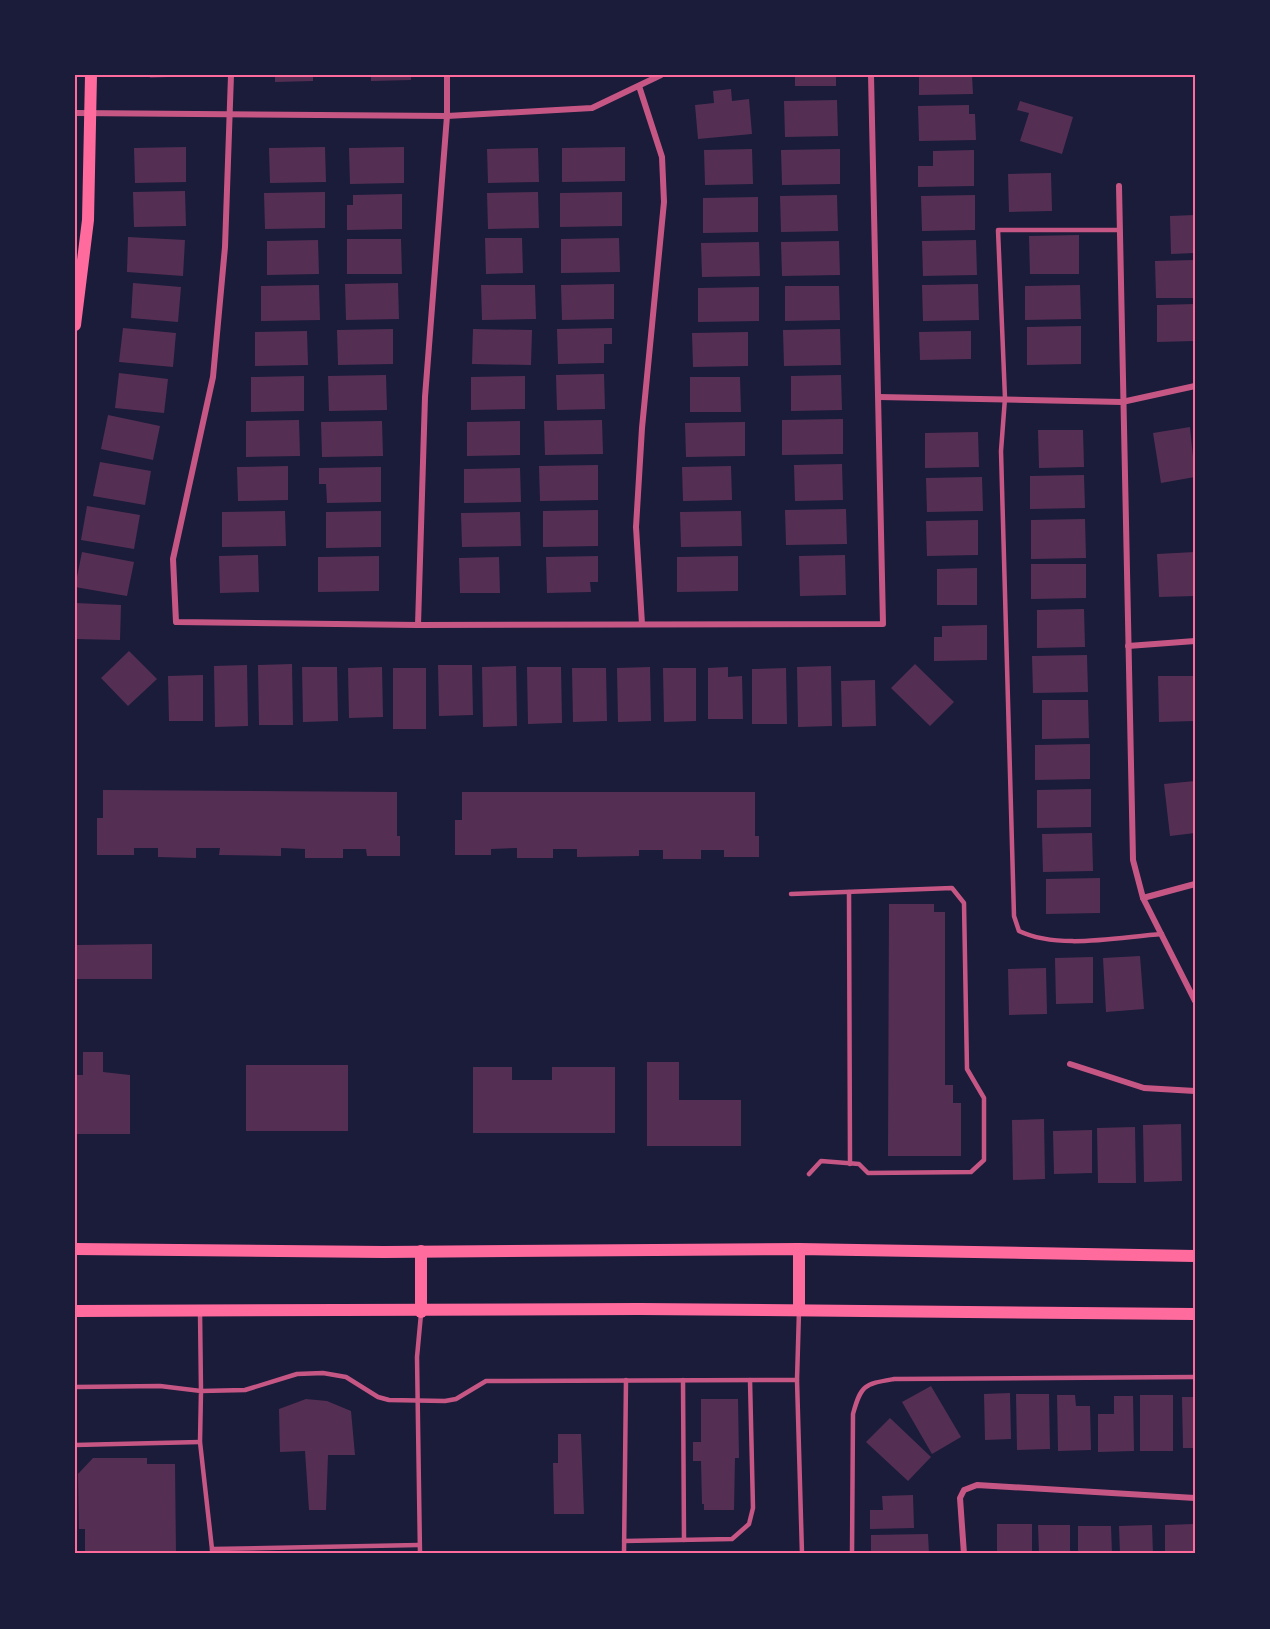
<svg xmlns="http://www.w3.org/2000/svg" width="1270" height="1629" font-family="'Titillium Web',sans-serif">
	<style>
		.building { fill: #542f53 }
		.lines { fill: none; stroke-linecap: round; stroke-linejoin: round }
		.service { stroke: #c65784; stroke-width: 4.5 }
		.minor { stroke: #c65784; stroke-width: 6 }
		.secondary { stroke: #ff6b9d; stroke-width: 12 }
		.neatline { fill: none; stroke: #ff6b9d; stroke-width: 2 }
	</style>
	<rect width="100%" height="100%" fill="#1b1b3a"/>
	<g class="building">
		<path d="M150,75H169V77L150,78Z"/>
		<path d="M275,75H313V81L275,82Z"/>
		<path d="M371,75H411V80L371,81Z"/>
		<rect x="795" y="75" width="41" height="11"/>
		<path d="M919,75H972L973,94L919,95Z"/>
		<path d="M731,89L732,101L749,99L752,134L698,139L695,105L714,103L713,91Z"/>
		<path d="M837,100L838,136L785,137L784,101Z"/>
		<path d="M1020,101L1073,117L1062,154L1020,141L1029,113L1017,110Z"/>
		<path d="M969,105V114H975L976,140L919,141L918,106Z"/>
		<path d="M186,147V182L135,183L134,148Z"/>
		<path d="M325,147L326,182L270,183L269,148Z"/>
		<path d="M404,147V183L350,184L349,148Z"/>
		<path d="M625,147V181L562,182V148Z"/>
		<path d="M538,148L539,182L488,183L487,149Z"/>
		<path d="M752,149L753,184L705,185L704,150Z"/>
		<path d="M840,149V184L782,185L781,150Z"/>
		<path d="M974,150V186L918,187V166H933V151Z"/>
		<path d="M1051,173L1052,211L1009,212L1008,174Z"/>
		<path d="M185,191L186,226L134,227L133,192Z"/>
		<path d="M325,192V228L265,229L264,193Z"/>
		<path d="M538,192L539,228L488,229L487,193Z"/>
		<path d="M622,192V226L560,227V193Z"/>
		<path d="M402,194V229L347,230V205H353V195Z"/>
		<path d="M837,195L838,231L781,232L780,196Z"/>
		<path d="M975,195V230L922,231L921,196Z"/>
		<path d="M758,197V232L703,233V198Z"/>
		<path d="M1195,215V253L1171,254L1170,216Z"/>
		<path d="M1079,235V274H1030L1029,236Z"/>
		<path d="M128,237L185,240L183,276L127,272Z"/>
		<path d="M485,238H522L523,273L486,274Z"/>
		<path d="M619,238L620,272L561,273V239Z"/>
		<path d="M347,239H401L402,274H347Z"/>
		<path d="M318,240L319,274L267,275V241Z"/>
		<path d="M976,240L977,275L923,276L922,241Z"/>
		<path d="M839,241L840,275L782,276L781,242Z"/>
		<path d="M759,242L760,276L702,277L701,243Z"/>
		<path d="M1195,260V298H1156L1155,261Z"/>
		<path d="M133,283L181,287L178,322L131,318Z"/>
		<path d="M398,283L399,319L346,320L345,284Z"/>
		<path d="M614,284V319L562,320L561,285Z"/>
		<path d="M978,284L979,320L923,321L922,285Z"/>
		<path d="M319,285L320,320L261,321V286Z"/>
		<path d="M481,285H535L536,319L482,320Z"/>
		<path d="M1080,285L1081,319L1025,320V286Z"/>
		<path d="M785,286H839L840,320L785,321Z"/>
		<path d="M759,287V321L698,322V288Z"/>
		<path d="M1195,304V341L1157,342V305Z"/>
		<path d="M1081,326V364L1027,365V327Z"/>
		<path d="M123,328L176,333L173,367L119,362Z"/>
		<path d="M612,328V344H604V363L558,364L557,329Z"/>
		<path d="M393,329V364L338,365L337,330Z"/>
		<path d="M473,329L532,330L531,365L472,364Z"/>
		<path d="M840,329L841,365L784,366L783,330Z"/>
		<path d="M307,331L308,365L255,366V332Z"/>
		<path d="M971,331V359L920,360L919,332Z"/>
		<path d="M748,332V366L693,367L692,333Z"/>
		<path d="M119,373L168,379L164,413L115,408Z"/>
		<path d="M604,374L605,409L557,410L556,375Z"/>
		<path d="M386,375L387,410L329,411L328,376Z"/>
		<path d="M841,375L842,410L791,411V376Z"/>
		<path d="M304,376V411L251,412V377Z"/>
		<path d="M525,376V409L471,410V377Z"/>
		<path d="M690,377H740L741,412H690Z"/>
		<path d="M108,415L160,426L153,460L101,449Z"/>
		<path d="M843,419V454L782,455V420Z"/>
		<path d="M299,420L300,456L246,457V421Z"/>
		<path d="M602,420L603,454L545,455L544,421Z"/>
		<path d="M382,421L383,456L322,457L321,422Z"/>
		<path d="M520,421V455L467,456V422Z"/>
		<path d="M745,422V456L686,457L685,423Z"/>
		<path d="M1190,427L1195,477L1161,483L1153,433Z"/>
		<path d="M1038,430H1083L1084,467L1039,468Z"/>
		<path d="M978,432L979,467L925,468V433Z"/>
		<path d="M100,462L151,471L145,505L93,496Z"/>
		<path d="M842,464L843,500L795,501L794,465Z"/>
		<path d="M598,465V500L540,501L539,466Z"/>
		<path d="M288,466V500L238,501L237,467Z"/>
		<path d="M731,466L732,500L683,501L682,467Z"/>
		<path d="M381,467V502L327,503L326,484H319V468Z"/>
		<path d="M520,468L521,502L464,503V469Z"/>
		<path d="M1084,475L1085,508L1030,509V476Z"/>
		<path d="M982,477L983,511L927,512L926,478Z"/>
		<path d="M87,506L140,515L134,549L81,540Z"/>
		<path d="M846,509L847,544L786,545L785,510Z"/>
		<path d="M598,510V546L543,547V511Z"/>
		<path d="M285,511L286,546L222,547V512Z"/>
		<path d="M381,511V547L326,548V512Z"/>
		<path d="M741,511L742,546L681,547L680,512Z"/>
		<path d="M520,512L521,546L462,547L461,513Z"/>
		<path d="M1085,519L1086,558L1031,559V520Z"/>
		<path d="M978,520V555L927,556L926,521Z"/>
		<path d="M82,552L134,562L127,596L75,587Z"/>
		<path d="M1195,552V596L1159,597L1157,554Z"/>
		<path d="M258,555L259,592L220,593L219,556Z"/>
		<path d="M845,555L846,595L800,596L799,556Z"/>
		<path d="M379,556V591L318,592V557Z"/>
		<path d="M598,556V582H590L591,592L547,593L546,557Z"/>
		<path d="M738,556V591L677,592V557Z"/>
		<path d="M499,557L500,593H460L459,558Z"/>
		<path d="M1031,564H1086V598L1031,599Z"/>
		<path d="M977,568V605H937V569Z"/>
		<path d="M75,603L121,605L120,640L75,639Z"/>
		<path d="M1084,609L1085,647L1037,648V610Z"/>
		<path d="M987,625V660L934,661V637H942V626Z"/>
		<path d="M129,651L157,679L128,706L101,678Z"/>
		<path d="M1087,655L1088,692L1033,693L1032,656Z"/>
		<path d="M292,664L293,725H259L258,665Z"/>
		<path d="M915,664L954,702L930,726L891,688Z"/>
		<path d="M247,665L248,726L215,727L214,666Z"/>
		<path d="M438,665H472L473,715L439,716Z"/>
		<path d="M516,666L517,726L483,727L482,667Z"/>
		<path d="M831,666L832,726L798,727L797,667Z"/>
		<path d="M302,667H337L338,721L303,722Z"/>
		<path d="M382,667L383,717L349,718L348,668Z"/>
		<path d="M527,667H561L562,723L528,724Z"/>
		<path d="M650,667L651,721L618,722L617,668Z"/>
		<path d="M728,667V677L742,676L743,719H708V668Z"/>
		<rect x="393" y="668" width="33" height="61"/>
		<path d="M572,668H606L607,721L573,722Z"/>
		<path d="M663,668H696V721L664,722Z"/>
		<path d="M786,668L787,724H752V669Z"/>
		<path d="M203,675V721H169L168,676Z"/>
		<path d="M1158,676H1195V721L1159,722Z"/>
		<path d="M875,680L876,726L842,727L841,681Z"/>
		<path d="M1042,700H1088L1089,738L1042,739Z"/>
		<path d="M1090,744V779L1035,780V745Z"/>
		<path d="M1195,781V833L1170,836L1164,784Z"/>
		<path d="M1091,789V827L1037,828V790Z"/>
		<path d="M103,790L397,792V836H400V856H367L366,849H343V858H305V849L281,848V856L219,855L220,848H196V858L158,857V848H134V855H97V818H103Z"/>
		<path d="M462,792H755V836H759V857H724V850H701V859H663V850H639V856L577,857V849H553V858H517V848L491,849V855H455V820H462Z"/>
		<path d="M1092,833L1093,871L1043,872L1042,834Z"/>
		<path d="M1100,878V913L1046,914V879Z"/>
		<path d="M889,904H934V912H945V1085H953V1103H961V1156H888Z"/>
		<path d="M152,944V979H76V945Z"/>
		<path d="M1140,956L1144,1009L1106,1012L1103,958Z"/>
		<path d="M1093,957V1003L1056,1004L1055,958Z"/>
		<path d="M1046,968L1047,1014L1009,1015L1008,969Z"/>
		<path d="M83,1052H103V1072L130,1075V1134H75V1075H83Z"/>
		<path d="M647,1062H679V1100H741V1146H647Z"/>
		<rect x="246" y="1065" width="102" height="66"/>
		<path d="M473,1067H512V1080H552V1067H615V1133H473Z"/>
		<path d="M1044,1119L1045,1179L1013,1180L1012,1120Z"/>
		<path d="M1181,1124L1182,1181L1144,1182L1143,1125Z"/>
		<path d="M1135,1127L1136,1183H1098L1097,1128Z"/>
		<path d="M1092,1130V1173L1054,1174L1053,1131Z"/>
		<path d="M931,1386L961,1437L932,1454L902,1402Z"/>
		<path d="M1010,1393L1011,1439L985,1440L984,1394Z"/>
		<path d="M1016,1394H1049L1050,1449L1017,1450Z"/>
		<path d="M1057,1395H1075L1076,1406H1090L1091,1450L1058,1451Z"/>
		<rect x="1140" y="1395" width="33" height="56"/>
		<path d="M1114,1396H1133L1134,1451L1098,1452V1414H1114Z"/>
		<path d="M1182,1397H1195V1448H1183Z"/>
		<path d="M306,1399L327,1401L351,1411L355,1455H328L326,1510H309L305,1451L280,1452L279,1409Z"/>
		<path d="M701,1399H738L739,1458H735L734,1510H704V1504H702L701,1461H693V1442H701Z"/>
		<path d="M890,1418L931,1457L908,1481L866,1442Z"/>
		<path d="M558,1434H581L584,1514H554L553,1463H558Z"/>
		<path d="M93,1458H147V1464H175L176,1554H85V1529H79L78,1474Z"/>
		<path d="M913,1495L914,1528L870,1529V1510H883L882,1496Z"/>
		<rect x="997" y="1524" width="35" height="30"/>
		<path d="M1194,1524L1195,1554H1165V1525Z"/>
		<path d="M1038,1525H1070V1554H1039Z"/>
		<path d="M1152,1525L1153,1554H1120L1119,1526Z"/>
		<path d="M1078,1526H1111L1112,1554H1078Z"/>
		<path d="M928,1534L929,1554H871V1535Z"/>
	</g>
	<g class="lines">
		<g class="service">
			<path d="M1120,230H998L1005,398L1001,451L1014,916L1019,931C1059,950 1118,937 1162,934"/>
			<path d="M849,892L850,1164"/>
			<path d="M791,894L952,888L964,903L967,1069L984,1098V1160L971,1172L868,1173L859,1164L821,1161L809,1174"/>
			<path d="M200,1311L201,1391L245,1390L297,1374L323,1373L346,1377L378,1397L389,1400L445,1401L456,1399L486,1381L797,1380"/>
			<path d="M799,1311L797,1380L802,1554"/>
			<path d="M683,1380L684,1540"/>
			<path d="M75,1387L160,1386L201,1391L200,1442L212,1549"/>
			<path d="M75,1445L200,1442"/>
			<path d="M624,1541L732,1539L749,1524L753,1508L750,1380"/>
			<path d="M212,1554V1549L419,1545"/>
			<path d="M420,1554L417,1357L421,1314"/>
			<path d="M624,1554L626,1380"/>
			<path d="M852,1554L853,1414C861,1384 865,1384 894,1379L1195,1377"/>
		</g>
		<g class="minor">
			<path d="M231,75L225,247L213,377L173,559L176,622L418,625L883,624L871,75"/>
			<path d="M639,86L662,157L664,202L642,428L636,527L642,624"/>
			<path d="M75,113L447,116L592,108L661,75"/>
			<path d="M1119,186L1133,860L1143,898L1195,1001"/>
			<path d="M879,397L1122,402L1195,386"/>
			<path d="M418,625L425,397L447,116V75"/>
			<path d="M1128,646L1195,641"/>
			<path d="M1143,898L1195,884"/>
			<path d="M1070,1064L1144,1088L1195,1091"/>
			<path d="M964,1554L960,1498L964,1490L977,1485L1195,1498"/>
		</g>
		<g class="secondary">
			<path d="M75,325L88,220L91,75"/>
			<path d="M75,1249L384,1252L799,1249L1195,1256"/>
			<path d="M799,1249V1309"/>
			<path d="M421,1251V1312"/>
			<path d="M75,1311L640,1309L1195,1314"/>
		</g>
	</g>
	<rect width="1270" height="1629" fill="none" stroke="#1b1b3a" stroke-width="153"/>
	<rect x="76" y="76" width="1118" height="1476" class="neatline"/>
</svg>
